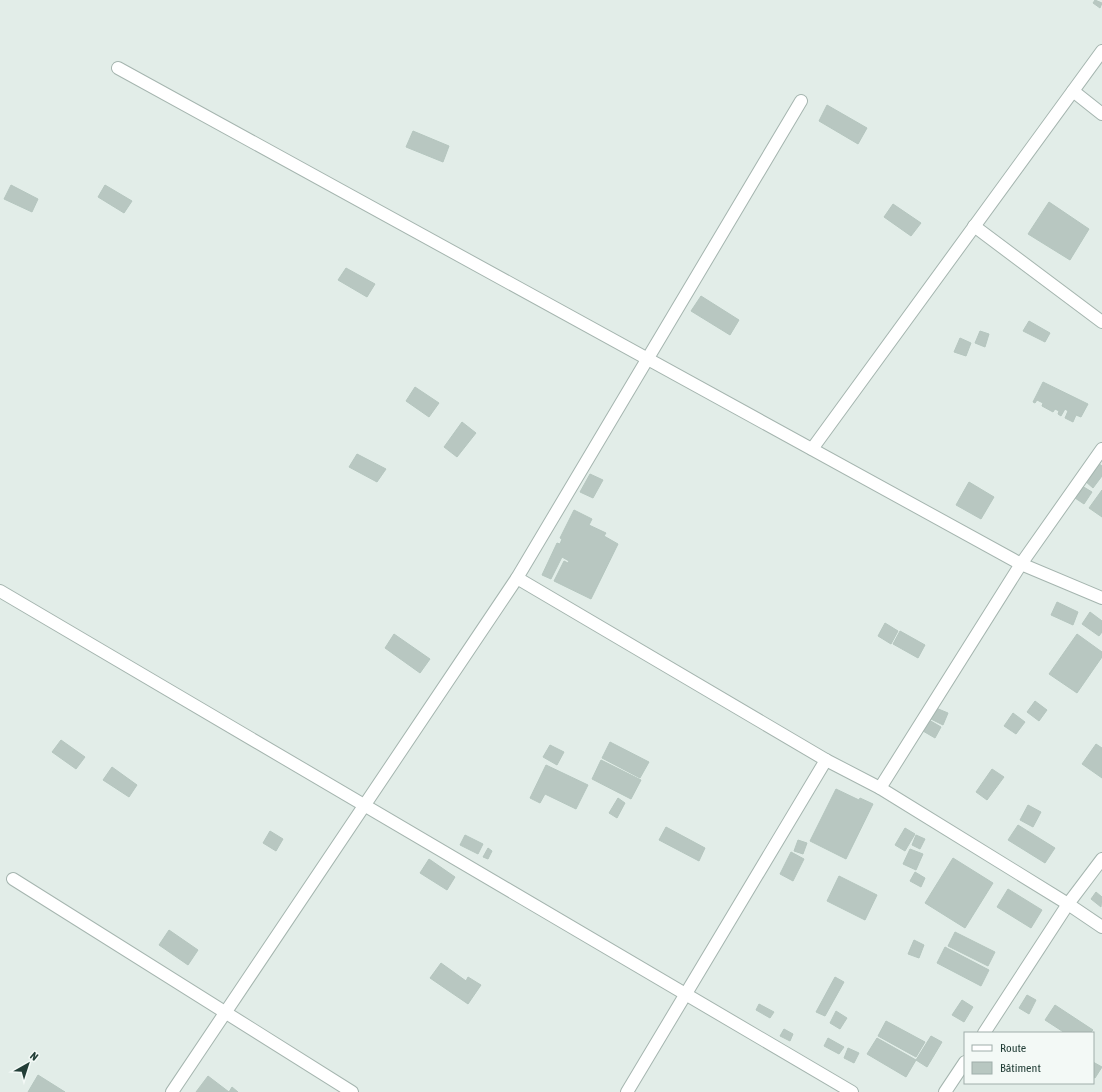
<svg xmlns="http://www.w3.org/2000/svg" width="1102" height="1092" font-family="'Asap Condensed',sans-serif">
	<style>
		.building { fill: #b8c7c1; stroke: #b5c6bf }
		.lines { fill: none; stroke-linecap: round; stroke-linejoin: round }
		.minor-casing { stroke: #a5b5af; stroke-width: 14 }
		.minor { stroke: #fff; stroke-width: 12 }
	</style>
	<rect width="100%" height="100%" fill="#e2ede8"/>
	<g class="building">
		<path d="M1095,0L1102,3L1100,8L1093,3Z"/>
		<path d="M827,105L867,128L858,144L819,121Z"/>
		<path d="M413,131L449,146L443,162L406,147Z"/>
		<path d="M11,185L38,199L32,212L4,199Z"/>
		<path d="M105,185L132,201L124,213L98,197Z"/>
		<path d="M1049,202L1089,229L1070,260L1028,234Z"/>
		<path d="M893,204L921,223L911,236L884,217Z"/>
		<path d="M346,268L375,284L367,297L338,280Z"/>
		<path d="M701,296L739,320L730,335L691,311Z"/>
		<path d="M1029,321L1050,333L1045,342L1023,331Z"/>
		<path d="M980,331L989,334L985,347L975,343Z"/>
		<path d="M960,338L971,343L966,356L954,352Z"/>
		<path d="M1043,382L1088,404L1081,417L1076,415L1073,422L1065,418L1068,411L1065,409L1061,416L1058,414L1059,411L1055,409L1053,412L1042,406L1043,403L1037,400L1035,403L1033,402Z"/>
		<path d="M415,387L439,403L429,417L406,401Z"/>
		<path d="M462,422L476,433L457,457L444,447Z"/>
		<path d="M357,454L386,469L377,482L349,467Z"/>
		<path d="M1098,463L1102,466V476L1093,488L1085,481Z"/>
		<path d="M590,474L603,480L593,498L580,492Z"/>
		<path d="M969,482L994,497L981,519L956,505Z"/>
		<path d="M1082,486L1092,492L1084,504L1075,498Z"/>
		<path d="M1102,490V517L1089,508Z"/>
		<path d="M574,510L592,519L589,525L606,533L604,536L618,544L591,599L554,581L564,561L568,563L569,561L562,557L551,579L542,575L557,543L560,544L562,539L560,538Z"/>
		<path d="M1057,602L1078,612L1073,625L1051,615Z"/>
		<path d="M1090,612L1102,621V632L1099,636L1082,624Z"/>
		<path d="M885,623L898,631L891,644L878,636Z"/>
		<path d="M900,631L925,645L918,658L893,644Z"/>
		<path d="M394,634L430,659L420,673L385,648Z"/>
		<path d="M1077,634L1102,652V657L1077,693L1049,674Z"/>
		<path d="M1035,701L1047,710L1039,721L1027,712Z"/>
		<path d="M936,708L948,713L943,725L931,719Z"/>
		<path d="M1013,713L1025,722L1016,734L1004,726Z"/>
		<path d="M929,720L941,727L935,738L923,731Z"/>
		<path d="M61,740L85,757L76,769L52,752Z"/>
		<path d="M610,742L649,762L640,778L602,758Z"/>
		<path d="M1096,744L1102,748V778L1082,764Z"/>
		<path d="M550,745L564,752L557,765L543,757Z"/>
		<path d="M601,760L641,780L631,799L592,779Z"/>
		<path d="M546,765L588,785L576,809L545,794L540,803L530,798Z"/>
		<path d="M112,767L137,785L129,797L103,780Z"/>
		<path d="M992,769L1004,777L987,800L976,792Z"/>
		<path d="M836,789L859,800L860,798L873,804L846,859L810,841Z"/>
		<path d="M618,798L625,803L617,818L609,813Z"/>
		<path d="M1028,805L1041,812L1033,827L1020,820Z"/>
		<path d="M1018,825L1055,848L1045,863L1008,840Z"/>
		<path d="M666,827L705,848L699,861L659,840Z"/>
		<path d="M905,828L915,834L905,851L895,845Z"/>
		<path d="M270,831L283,839L276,851L263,843Z"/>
		<path d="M465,835L483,844L478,854L460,845Z"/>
		<path d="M916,835L925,839L920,849L912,845Z"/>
		<path d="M798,840L807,843L803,854L794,851Z"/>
		<path d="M488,848L492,851L488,859L483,857Z"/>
		<path d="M910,849L923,854L916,870L903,864Z"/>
		<path d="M791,852L804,859L793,881L780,874Z"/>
		<path d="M953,858L993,883L965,928L925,903Z"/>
		<path d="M429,859L455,877L447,890L420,873Z"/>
		<path d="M915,872L925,878L921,887L910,881Z"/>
		<path d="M839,876L877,895L865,920L827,901Z"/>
		<path d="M1008,889L1042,910L1031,928L997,907Z"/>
		<path d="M1096,892L1102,897L1101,907L1091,899Z"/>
		<path d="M169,930L198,950L188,965L159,945Z"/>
		<path d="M955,932L995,952L988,966L948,946Z"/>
		<path d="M914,940L924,945L919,958L908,954Z"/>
		<path d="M945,947L989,970L981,986L937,963Z"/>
		<path d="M441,963L466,981L468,977L481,985L468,1004L430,978Z"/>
		<path d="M835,977L844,982L825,1016L816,1012Z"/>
		<path d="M1027,995L1036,1000L1029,1014L1019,1008Z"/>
		<path d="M962,1000L973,1007L964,1022L952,1015Z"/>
		<path d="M759,1004L774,1012L770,1018L756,1010Z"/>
		<path d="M1055,1005L1093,1030L1090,1033H1065L1045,1020Z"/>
		<path d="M836,1011L847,1018L840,1029L830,1023Z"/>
		<path d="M886,1021L925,1042L916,1057L878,1036Z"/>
		<path d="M784,1029L793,1034L790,1041L780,1036Z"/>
		<path d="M931,1036L942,1042L927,1067L916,1060Z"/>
		<path d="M828,1038L844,1047L839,1054L824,1046Z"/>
		<path d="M877,1038L916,1060L906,1077L867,1054Z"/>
		<path d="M848,1048L859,1053L854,1063L844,1058Z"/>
		<path d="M1093,1062L1102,1067L1095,1078L1093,1077Z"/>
		<path d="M38,1075L65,1092H28Z"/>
		<path d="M208,1076L229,1092L232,1087L238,1092H196Z"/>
	</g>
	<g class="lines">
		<defs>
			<g id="minor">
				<path d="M118,68L1021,564L1102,598"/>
				<path d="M1073,91L1102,114"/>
				<path d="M974,226L1102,322"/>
				<path d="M812,449L1102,51"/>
				<path d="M517,578L826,760L880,788L1068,904L1102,927"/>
				<path d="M0,591L852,1092"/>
				<path d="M880,788L1021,564L1102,449"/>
				<path d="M13,879L352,1092"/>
				<path d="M984,1033L1068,904L1102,859"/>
				<path d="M172,1092L517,578L801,101"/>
				<path d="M627,1092L826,760"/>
				<path d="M945,1092L965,1062"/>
			</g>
		</defs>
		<use href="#minor" class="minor-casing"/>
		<use href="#minor" class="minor"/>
	</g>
	<rect x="964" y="1032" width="130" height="52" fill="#f3f9f6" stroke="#9faeaa"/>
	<rect x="972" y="1045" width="20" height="6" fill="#ffffff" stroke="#9faeaa"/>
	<text x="1000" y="1052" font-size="12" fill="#223e37">Route</text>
	<rect x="972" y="1062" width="20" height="12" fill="#b8c7c1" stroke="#9faeaa"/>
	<text x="1000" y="1072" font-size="12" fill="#223e37">Bâtiment</text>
	<g transform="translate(28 1064) rotate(39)" stroke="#f3f9f6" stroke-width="3" paint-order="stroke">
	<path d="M0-3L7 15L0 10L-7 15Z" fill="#223e37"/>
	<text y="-6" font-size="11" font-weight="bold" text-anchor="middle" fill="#223e37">N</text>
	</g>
</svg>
